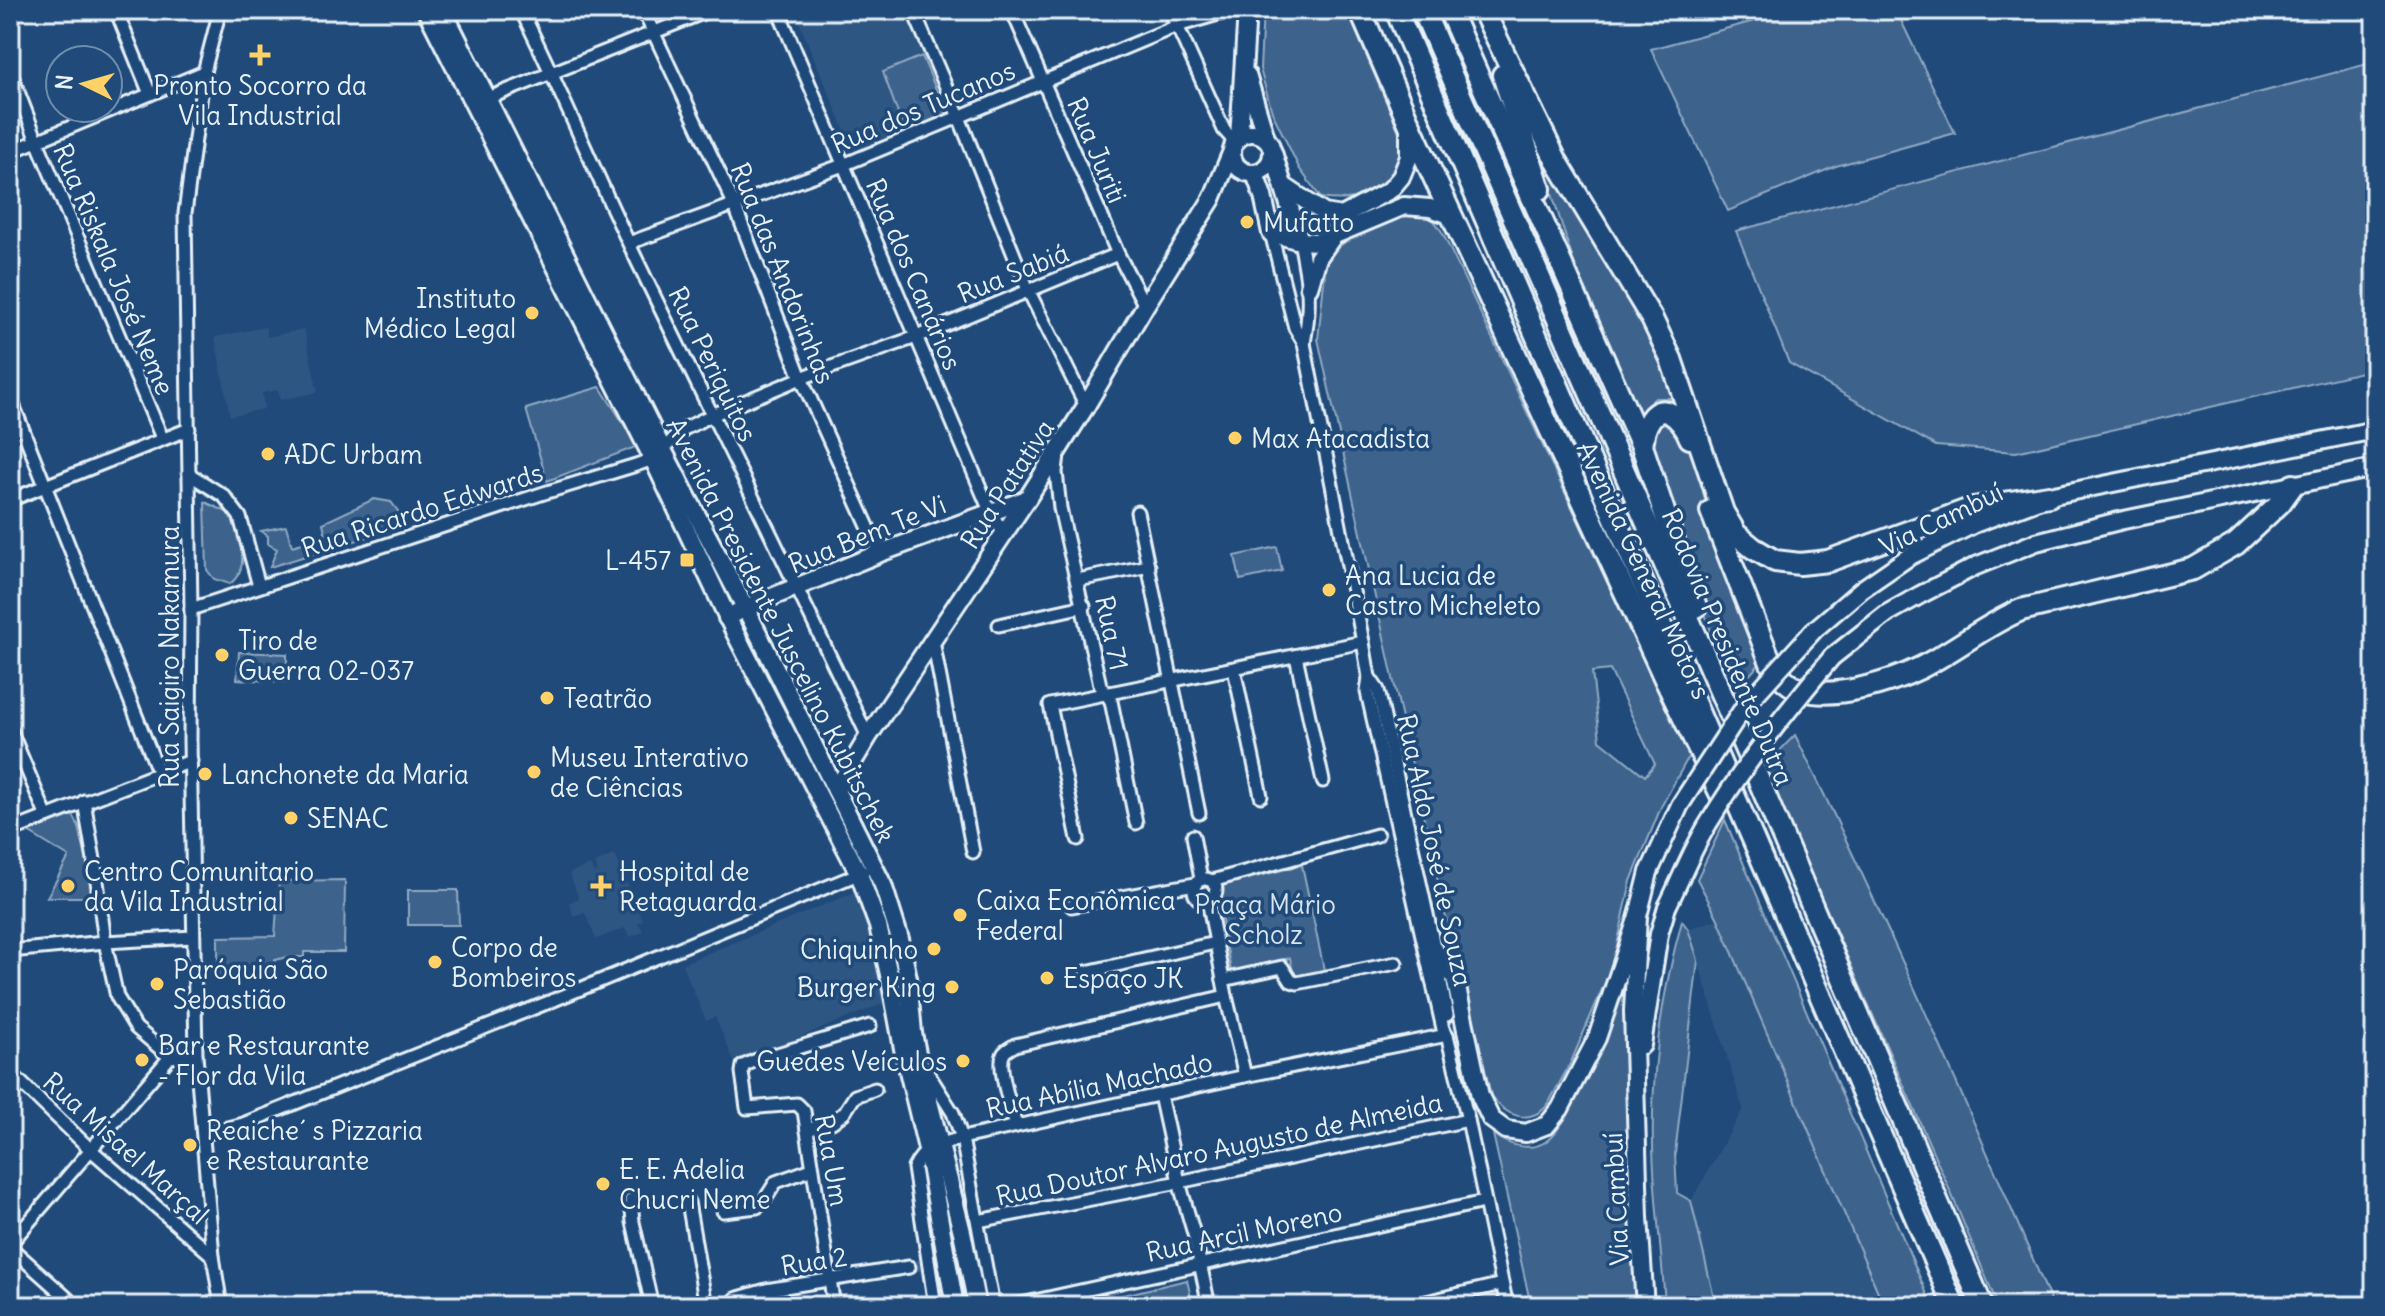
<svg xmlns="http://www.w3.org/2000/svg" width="2385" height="1316" font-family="Delius,sans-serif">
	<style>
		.built { fill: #2e5683 }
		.green { fill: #3c628c; stroke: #92aac2; stroke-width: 2; fill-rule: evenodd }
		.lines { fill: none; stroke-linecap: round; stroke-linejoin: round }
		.minor-tunnel { stroke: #3d638d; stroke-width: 11; stroke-dasharray: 11 5.5; stroke-linecap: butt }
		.minor-casing { stroke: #e8f1f8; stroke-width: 17 }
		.secondary-casing { stroke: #e8f1f8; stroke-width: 22 }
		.primary-casing { stroke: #e8f1f8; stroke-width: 22 }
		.motorway-casing { stroke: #e8f1f8; stroke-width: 26 }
		.minor { stroke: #1f4a7a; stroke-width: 11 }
		.secondary { stroke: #1f4a7a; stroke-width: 16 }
		.primary { stroke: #1f4a7a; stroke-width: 16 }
		.motorway { stroke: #1f4a7a; stroke-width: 20 }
		.primary-bridge-casing { stroke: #e8f1f8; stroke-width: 22; stroke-linecap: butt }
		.primary-bridge { stroke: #1f4a7a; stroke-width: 16 }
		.poi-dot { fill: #ffd166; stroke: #1f4a7a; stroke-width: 3 }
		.labels { text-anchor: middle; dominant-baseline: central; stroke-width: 7; stroke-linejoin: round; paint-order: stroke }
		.poi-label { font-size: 26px; fill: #e8f1f8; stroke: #1f4a7a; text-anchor: start }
		.street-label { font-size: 26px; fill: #e8f1f8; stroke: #1f4a7a }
		.park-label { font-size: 26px; fill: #d7e3ed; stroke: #1f4a7a }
	</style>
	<rect width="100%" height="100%" fill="#1f4a7a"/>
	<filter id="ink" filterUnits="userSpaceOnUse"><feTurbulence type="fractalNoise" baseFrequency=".0125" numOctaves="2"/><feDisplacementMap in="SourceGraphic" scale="16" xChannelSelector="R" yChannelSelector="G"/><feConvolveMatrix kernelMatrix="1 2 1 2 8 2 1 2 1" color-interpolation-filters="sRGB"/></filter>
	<g filter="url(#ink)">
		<g class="built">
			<path d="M794,10H906L950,113L853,150Z"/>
			<path d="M266,327L267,337L304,329L318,392L280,400L278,390L262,393L264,409L230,416L215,337Z"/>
			<path d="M615,854L643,921L638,922L643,932L629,937L625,928L596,939L585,913L574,917L569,903L579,898L569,873L590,865L594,874L598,872L595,863Z"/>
			<path d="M855,892L861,893L892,1000L735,1063L715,1017L706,1021L682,964Z"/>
			<path d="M1718,919L1884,1306H1716L1691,1201L1743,1109L1688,929Z"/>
		</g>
		<g class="green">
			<path d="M1263,10H1347L1400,134L1402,155L1399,174C1371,193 1356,204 1321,198L1299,168L1272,112L1260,69Z"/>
			<path d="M1795,10H1896L1955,133L1836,166L1728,211L1651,49Z"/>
			<path d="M922,56L948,118L905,133L883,72Z"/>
			<path d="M2375,62V369L2016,452L1936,446L1789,363L1736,231Z"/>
			<path d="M1530,125L1630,285L1681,402L1674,398H1655L1638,415L1580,282Z"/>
			<path d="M1412,210C1429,214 1436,220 1444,236L1689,756L1661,807L1631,881L1613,964L1571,1062L1547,1106C1527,1126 1505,1115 1491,1096L1460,960L1446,918L1318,339L1326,263C1337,238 1386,219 1412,210ZM1610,670L1655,764L1645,776L1600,740L1592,672Z"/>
			<path d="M600,387L638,446L547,481L526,409Z"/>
			<path d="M1652,417L1679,420L1697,463L1706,506L1765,658L1735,691L1729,684L1683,549L1646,426Z"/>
			<path d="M374,499L391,502L398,511L397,520L387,531L270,567L277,549L268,544V536L261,531L286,526L292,546L326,536L323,523Z"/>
			<path d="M205,502L231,514C238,539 253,565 230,584L214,579L207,570Z"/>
			<path d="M1277,547L1282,571L1240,580L1235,556Z"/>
			<path d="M239,652L287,654V682L237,679Z"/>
			<path d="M1795,735C1888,922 1971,1114 2053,1306H1998L1951,1193L1764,767Z"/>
			<path d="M73,815L79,827L95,897H47L69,857L28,832Z"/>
			<path d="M1725,820L1932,1306H1884L1718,919L1697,879Z"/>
			<path d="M1302,865L1324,970L1294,976L1290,958L1231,971L1216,887Z"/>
			<path d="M345,880L344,952H304V957H287L275,960V977H218V937L275,936L279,881Z"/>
			<path d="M408,890H458L459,925H408Z"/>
			<path d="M1682,921L1688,929L1698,960L1675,1154L1677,1193L1691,1201L1716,1306H1665C1662,1253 1654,1199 1653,1146C1651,1071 1662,993 1682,921Z"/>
			<path d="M1625,989L1633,1099L1641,1306H1531L1493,1134C1506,1145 1530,1152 1545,1142C1573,1124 1611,1022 1625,989Z"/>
			<path d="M1187,1280L1193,1306H1077Z"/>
		</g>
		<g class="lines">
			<path class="minor-tunnel" d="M909,1267L922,1265"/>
			<defs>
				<g id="minor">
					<path d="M116,10L150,94"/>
					<path d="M220,10L204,72L185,213L191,609L190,740L196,1055L213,1256L221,1306"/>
					<path d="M521,10C560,88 593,168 630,246C709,410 791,572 868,737"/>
					<path d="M643,10L734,204L801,378L880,553"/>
					<path d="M778,10L990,511L1004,534"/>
					<path d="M913,10L959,117L1028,290L1086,406"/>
					<path d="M1012,10L1118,254L1145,306"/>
					<path d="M1170,10L1224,130L1235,142"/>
					<path d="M10,71L37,141L162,438"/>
					<path d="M486,99L710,10"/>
					<path d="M10,152L204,72"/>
					<path d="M1271,233L1295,328L1304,343C1312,301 1308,282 1300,241"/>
					<path d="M629,243L843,165L1177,26L1232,10"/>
					<path d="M1304,343L1363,642L1369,677L1367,692L1443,1029L1447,1035L1468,1120L1507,1306"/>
					<path d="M10,397L158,771"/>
					<path d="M1058,454L1056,472L1060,508L1100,685L1111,701L1136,823"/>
					<path d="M189,474L224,496L240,517L259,586"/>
					<path d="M10,500L189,429"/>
					<path d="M1137,512L1199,813"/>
					<path d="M1078,580L1149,566"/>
					<path d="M191,609L544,493L636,465L653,459L684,429L712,415L801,378L916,337L1118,254"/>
					<path d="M999,625L1084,606"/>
					<path d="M933,641L973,852"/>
					<path d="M1296,656L1323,781"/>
					<path d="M1234,669L1261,796"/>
					<path d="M1369,677L1378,690L1435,951L1447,1015"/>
					<path d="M10,729L46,815"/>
					<path d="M84,801L95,866L105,942L117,997L136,1028L170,1057"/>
					<path d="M10,831L191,761"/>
					<path d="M1193,836L1201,879"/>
					<path d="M1078,839L1050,705L1363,642"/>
					<circle cx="1205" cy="890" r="11"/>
					<path d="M1212,881L1377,835"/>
					<path d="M1208,900L1226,996L1245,1076"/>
					<path d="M1072,906L1195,884"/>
					<path d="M10,951L105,942L193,937"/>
					<path d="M1086,972L1215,943"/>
					<path d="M1223,980L1282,967L1291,981L1297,983L1396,963"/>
					<path d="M925,1069L953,1113L962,1138L993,1306"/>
					<path d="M10,1072L90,1149L213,1256"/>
					<path d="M1160,1095L1179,1182L1194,1234L1209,1306"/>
					<path d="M1016,1126C1012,1111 996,1066 1004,1053C1007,1049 1011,1048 1015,1045L1226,996"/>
					<path d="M807,1130L832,1122L844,1113L855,1096L875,1089"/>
					<path d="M204,1134L243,1124L549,1002L863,872"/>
					<path d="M631,1200L633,1222L652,1306"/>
					<path d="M688,1202L706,1306"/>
					<path d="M723,1211L757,1207L762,1204L776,1182L812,1169"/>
					<path d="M978,1221L1179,1182L1468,1120"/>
					<path d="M10,1244L170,1057L196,1055"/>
					<path d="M10,1247L76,1306"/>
					<path d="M729,1306L735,1299L766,1290L909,1267"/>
					<path d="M834,1306L804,1111L797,1104L747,1108L742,1072L743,1066L754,1061L870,1026"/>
					<path d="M935,1306L914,1168C925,1145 940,1145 962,1138L1245,1076L1447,1035"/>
					<path d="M1012,1306L1484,1202"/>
					<path d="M1409,1306L1502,1284"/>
				</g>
				<g id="secondary">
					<path d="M1247,75L1266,138"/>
					<circle cx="1252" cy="153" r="20"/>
					<path d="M1239,138L1247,10"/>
					<path d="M1273,152L1300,241"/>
					<path d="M1255,174L1263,196L1271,233L1300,241L1318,242L1404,206L1430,208L1453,216"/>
					<path d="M1284,186L1324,213L1342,216L1390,190L1401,177L1409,157V127"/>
					<path d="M1309,287L1318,258L1332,238"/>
					<path d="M727,618L745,608L880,553L1027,499"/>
					<path d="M836,790L868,737L1027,499L1086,406L1145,306L1212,199L1232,151"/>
				</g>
				<g id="primary">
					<path d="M426,10L653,459L735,633L859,874L878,926L890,979L904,1054L927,1149L955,1306"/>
					<path d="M443,10L662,448L752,621L883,885L900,939L908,978L913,1033L918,1058L962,1232L977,1306"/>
					<path d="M1814,630L1862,589L1910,556L1974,524L2049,496L2375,430"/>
					<path d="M1832,657L1888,613L1920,595L1976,566L2036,542L2119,521L2375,468"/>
					<path d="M1435,951L1455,978L1480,1096L1491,1119L1506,1130L1526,1133L1547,1125L1560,1109L1597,1038L1638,916"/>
					<path d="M1642,1045L1659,934L1667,907"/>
					<path d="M1645,1306L1639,1217L1633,1011L1638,916L1649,872"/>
				</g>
				<g id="motorway">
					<path d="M1360,10L1409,123L1665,679L1723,799"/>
					<path d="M1396,10L1954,1306"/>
					<path d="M1423,10L1751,762L1982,1306"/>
					<path d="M1449,10L1642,446L1696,607"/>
					<path d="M1483,10L1556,160L1652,319L1671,359L1723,512L1736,534L1753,548L1775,561L1800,564L1828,561L1973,508L2049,496"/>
					<path d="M1503,75L1540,189"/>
					<path d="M1642,446C1643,439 1644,431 1647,425C1660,396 1683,419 1690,438"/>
					<path d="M1711,511L1773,668C1781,677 1790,687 1802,690C1835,699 1890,683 1920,668C1956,650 1985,625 2021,610L2193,569L2236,544L2280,503L2293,485"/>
				</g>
			</defs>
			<use href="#minor" class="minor-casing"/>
			<use href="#secondary" class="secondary-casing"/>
			<use href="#primary" class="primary-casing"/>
			<use href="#motorway" class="motorway-casing"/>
			<use href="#minor" class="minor"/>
			<use href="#secondary" class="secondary"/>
			<use href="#primary" class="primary"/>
			<use href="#motorway" class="motorway"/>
			<defs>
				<g id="primary-bridge">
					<path d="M1649,872L1680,805L1744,707L1814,630"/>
					<path d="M1667,907C1681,879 1692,850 1708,824C1744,764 1787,711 1832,657"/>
				</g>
			</defs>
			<use href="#primary-bridge" class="primary-bridge-casing"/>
			<use href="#primary-bridge" class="primary-bridge"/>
		</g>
	</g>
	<g class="poi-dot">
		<path d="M256 43h8v8h8v8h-8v8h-8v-8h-8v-8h8z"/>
		<circle cx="1247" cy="222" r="8"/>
		<circle cx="532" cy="313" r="8"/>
		<circle cx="1235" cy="438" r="8"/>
		<circle cx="268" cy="454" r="8"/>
		<rect x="679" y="552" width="16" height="16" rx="4"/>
		<circle cx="1329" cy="590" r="8"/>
		<circle cx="222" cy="655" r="8"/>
		<circle cx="547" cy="698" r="8"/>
		<circle cx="534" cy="772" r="8"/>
		<circle cx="205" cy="774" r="8"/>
		<circle cx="291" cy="818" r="8"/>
		<circle cx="68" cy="886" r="8"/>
		<path d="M597 874h8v8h8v8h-8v8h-8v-8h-8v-8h8z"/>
		<circle cx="960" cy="915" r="8"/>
		<circle cx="934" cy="949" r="8"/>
		<circle cx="435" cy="962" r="8"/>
		<circle cx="1047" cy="978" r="8"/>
		<circle cx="157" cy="984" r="8"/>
		<circle cx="952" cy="987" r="8"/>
		<circle cx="142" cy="1060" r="8"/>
		<circle cx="963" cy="1061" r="8"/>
		<circle cx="190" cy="1145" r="8"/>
		<circle cx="603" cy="1184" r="8"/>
	</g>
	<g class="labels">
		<g class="poi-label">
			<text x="260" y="85" text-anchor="middle">Pronto Socorro da<tspan x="260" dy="30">Vila Industrial</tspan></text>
			<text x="1263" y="222">Mufatto</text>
			<text x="516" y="298" text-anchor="end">Instituto<tspan x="516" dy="30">Médico Legal</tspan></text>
			<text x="1251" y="438">Max Atacadista</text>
			<text x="284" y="454">ADC Urbam</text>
			<text x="671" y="560" text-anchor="end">L-457</text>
			<text x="1345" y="575">Ana Lucia de<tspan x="1345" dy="30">Castro Micheleto</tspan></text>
			<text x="238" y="640">Tiro de<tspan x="238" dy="30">Guerra 02-037</tspan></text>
			<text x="563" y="698">Teatrão</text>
			<text x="550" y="757">Museu Interativo<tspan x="550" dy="30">de Ciências</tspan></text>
			<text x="221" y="774">Lanchonete da Maria</text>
			<text x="307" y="818">SENAC</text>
			<text x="84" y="871">Centro Comunitario<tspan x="84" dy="30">da Vila Industrial</tspan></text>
			<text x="619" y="871">Hospital de<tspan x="619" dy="30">Retaguarda</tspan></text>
			<text x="976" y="900">Caixa Econômica<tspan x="976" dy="30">Federal</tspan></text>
			<text x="451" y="947">Corpo de<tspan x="451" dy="30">Bombeiros</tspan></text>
			<text x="918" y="949" text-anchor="end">Chiquinho</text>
			<text x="173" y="969">Paróquia São<tspan x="173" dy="30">Sebastião</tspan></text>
			<text x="1063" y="978">Espaço JK</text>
			<text x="936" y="987" text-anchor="end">Burger King</text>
			<text x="158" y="1045">Bar e Restaurante<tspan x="158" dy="30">- Flor da Vila</tspan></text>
			<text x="947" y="1061" text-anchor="end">Guedes Veículos</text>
			<text x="206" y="1130">Reaiche´ s Pizzaria<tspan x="206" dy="30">e Restaurante</tspan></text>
			<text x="619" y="1169">E. E. Adelia<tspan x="619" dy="30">Chucri Neme</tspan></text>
		</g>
		<g class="street-label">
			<text transform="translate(923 107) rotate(-23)">Rua dos Tucanos</text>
			<text transform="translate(1097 150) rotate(67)">Rua Juriti</text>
			<text transform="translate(114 269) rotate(67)">Rua Riskala José Neme</text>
			<text transform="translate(783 273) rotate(68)">Rua das Andorinhas</text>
			<text transform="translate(1013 273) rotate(-22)">Rua Sabiá</text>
			<text transform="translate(914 274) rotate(67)">Rua dos Canários</text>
			<text transform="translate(713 364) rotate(64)">Rua Periquitos</text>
			<text transform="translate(1007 484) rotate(-57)">Rua Patativa</text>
			<text transform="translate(422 510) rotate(-18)">Rua Ricardo Edwards</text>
			<text transform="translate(1941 519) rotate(-26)">Via Cambuí</text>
			<text transform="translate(867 534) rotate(-22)">Rua Bem Te Vi</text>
			<text transform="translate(1644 570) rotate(65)">Avenida General Motors</text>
			<text transform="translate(781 630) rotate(63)">Avenida Presidente Juscelino Kubitschek</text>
			<text transform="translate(1112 633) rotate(78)">Rua 71</text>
			<text transform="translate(1728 647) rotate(67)">Rodovia Presidente Dutra</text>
			<text transform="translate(169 657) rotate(-90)">Rua Saigiro Nakamura</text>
			<text transform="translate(1435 850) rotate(78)">Rua Aldo José de Souza</text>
			<text transform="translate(1099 1085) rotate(-12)">Rua Abília Machado</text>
			<text transform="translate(126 1148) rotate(42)">Rua Misael Marçal</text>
			<text transform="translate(1219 1149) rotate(-12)">Rua Doutor Alvaro Augusto de Almeida</text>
			<text transform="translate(832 1160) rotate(80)">Rua Um</text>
			<text transform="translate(1616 1199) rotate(-93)">Via Cambuí</text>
			<text transform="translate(1244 1232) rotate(-12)">Rua Arcil Moreno</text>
			<text transform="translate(814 1261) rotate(-9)">Rua 2</text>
		</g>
		<g class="park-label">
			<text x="1265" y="904">Praça Mário<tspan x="1265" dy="30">Scholz</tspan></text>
		</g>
	</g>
	<rect width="2385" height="1316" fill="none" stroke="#1f4a7a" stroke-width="40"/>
	<rect x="20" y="20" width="2345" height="1276" fill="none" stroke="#e8f1f8" stroke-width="3" filter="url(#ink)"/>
	<g transform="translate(84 84) rotate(275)"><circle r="38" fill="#1f4a7a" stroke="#6f8dac" stroke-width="2"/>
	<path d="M0-6L14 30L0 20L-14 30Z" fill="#ffd166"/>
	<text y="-12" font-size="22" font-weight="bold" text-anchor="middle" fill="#e8f1f8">N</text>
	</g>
</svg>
